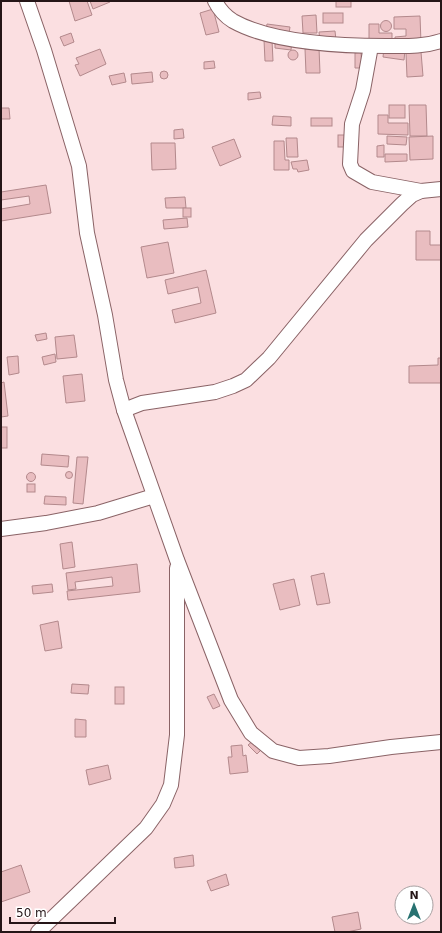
<svg xmlns="http://www.w3.org/2000/svg" width="442" height="933" font-family="'DejaVu Sans',sans-serif">
	<style>
		.building { fill: #e9bdc0; stroke: #b3898c }
		.lines { fill: none; stroke-linecap: round; stroke-linejoin: round }
		.minor-casing { stroke: #8a6366; stroke-width: 16 }
		.minor { stroke: #fff; stroke-width: 14 }
	</style>
	<rect width="100%" height="100%" fill="#fbdfe1"/>
	<g class="building">
		<path d="M69,1H87L92,15L75,21Z"/>
		<path d="M90,1H109L110,2L93,9Z"/>
		<rect x="336" y="1" width="15" height="6"/>
		<path d="M213,9L219,32L206,35L200,13Z"/>
		<rect x="323" y="13" width="20" height="10"/>
		<path d="M316,15L317,33H303L302,16Z"/>
		<path d="M420,16L421,43L395,44V37L406,36V29H394V17Z"/>
		<circle cx="386" cy="26" r="5.5"/>
		<path d="M267,24L290,27L289,33L266,30Z"/>
		<path d="M369,24H379V33H392V43H369Z"/>
		<path d="M335,31L336,40L320,41L319,32Z"/>
		<path d="M71,33L74,42L64,46L60,37Z"/>
		<path d="M264,40H272L273,61H265Z"/>
		<path d="M275,40L292,41L291,50L275,48Z"/>
		<path d="M319,48L320,73H306L305,49Z"/>
		<path d="M384,48L405,50L404,60L383,57Z"/>
		<path d="M100,49L106,64L80,76L75,65L79,64L76,58Z"/>
		<circle cx="293" cy="55" r="5"/>
		<path d="M361,52L362,68H355V53Z"/>
		<path d="M421,52L423,76L407,77L406,53Z"/>
		<path d="M214,61L215,68L204,69V62Z"/>
		<circle cx="164" cy="75" r="4"/>
		<path d="M152,72L153,82L132,84L131,74Z"/>
		<path d="M124,73L126,82L112,85L109,76Z"/>
		<path d="M260,92L261,98L248,100V93Z"/>
		<rect x="389" y="105" width="16" height="13"/>
		<path d="M409,105H426L427,136H410Z"/>
		<path d="M1,108H9L10,119H1Z"/>
		<path d="M378,115H388V123H408V135L378,134Z"/>
		<path d="M273,116L291,117V126L272,125Z"/>
		<rect x="311" y="118" width="21" height="8"/>
		<path d="M183,129L184,138L174,139V130Z"/>
		<rect x="338" y="135" width="7" height="12"/>
		<path d="M387,136L407,137L406,145L387,144Z"/>
		<path d="M433,136V159L410,160L409,137Z"/>
		<path d="M286,138H297L298,157H287Z"/>
		<path d="M234,139L241,157L220,166L212,147Z"/>
		<path d="M274,141H284L285,160H289V170H274Z"/>
		<path d="M151,143H175L176,169L152,170Z"/>
		<path d="M384,145V157H377V146Z"/>
		<path d="M385,154H407V161L385,162Z"/>
		<path d="M307,160L309,170L298,172L297,169H293L291,162Z"/>
		<path d="M46,185L51,213L1,221V209L30,204L29,196L1,200V192Z"/>
		<path d="M185,197L186,208H166L165,198Z"/>
		<rect x="183" y="208" width="8" height="9"/>
		<path d="M187,218L188,227L164,229L163,220Z"/>
		<path d="M416,231H430V245H441V260H416Z"/>
		<path d="M168,242L174,273L147,278L141,247Z"/>
		<path d="M206,270L216,313L175,323L172,310L201,303L198,287L168,294L165,280Z"/>
		<path d="M46,333L47,339L37,341L35,335Z"/>
		<path d="M74,335L77,357L57,359L55,337Z"/>
		<path d="M55,354L56,362L44,365L42,357Z"/>
		<path d="M18,356L19,373L9,375L7,357Z"/>
		<path d="M438,358H441V383H409V366L438,365Z"/>
		<path d="M82,374L85,401L66,403L63,376Z"/>
		<path d="M4,382L8,416L1,417V383Z"/>
		<rect x="1" y="427" width="6" height="21"/>
		<path d="M42,454L69,456L68,467L41,465Z"/>
		<path d="M77,457H88L83,504L73,503Z"/>
		<circle cx="69" cy="475" r="3.5"/>
		<circle cx="31" cy="477" r="4.5"/>
		<rect x="27" y="484" width="8" height="8"/>
		<path d="M45,496L66,497V505L44,504Z"/>
		<path d="M72,542L75,567L63,569L60,544Z"/>
		<path d="M137,564L140,592L68,600L67,591L113,586L112,577L75,582L76,589L68,590L66,573Z"/>
		<path d="M324,573L330,603L317,605L311,576Z"/>
		<path d="M294,579L300,605L280,610L273,584Z"/>
		<path d="M52,584L53,592L33,594L32,586Z"/>
		<path d="M58,621L62,648L45,651L40,625Z"/>
		<path d="M72,684L89,685L88,694L71,693Z"/>
		<rect x="115" y="687" width="9" height="17"/>
		<path d="M214,694L220,706L213,709L207,697Z"/>
		<path d="M75,719L86,720V737H75Z"/>
		<path d="M254,740L262,749L257,754L248,745Z"/>
		<path d="M242,745L243,756L246,755L248,772L230,774L228,757H232L231,746Z"/>
		<path d="M108,765L111,779L89,785L86,770Z"/>
		<path d="M193,855L194,866L175,868L174,858Z"/>
		<path d="M21,865L30,892L1,902V872Z"/>
		<path d="M226,874L229,885L211,891L207,881Z"/>
		<path d="M358,912L361,929L347,932H335L332,917Z"/>
	</g>
	<g class="lines">
		<defs>
			<g id="minor">
				<path d="M27,1L44,50L79,166L87,233L105,315L116,380L124,410L177,560L231,700L251,733L273,751L299,758L329,756L391,747L441,742"/>
				<path d="M215,1C219,9 225,16 233,21C272,43 342,46 386,46C405,46 423,47 441,41"/>
				<path d="M371,46L363,90L352,124L350,164L353,171L372,182L421,191"/>
				<path d="M124,410L142,403L215,392L233,386L246,380L269,358L366,240L402,204L412,195L421,191L441,189"/>
				<path d="M1,529L46,523L98,513L154,496"/>
				<path d="M38,932L146,828L163,804L171,785L177,735V568"/>
			</g>
		</defs>
		<use href="#minor" class="minor-casing"/>
		<use href="#minor" class="minor"/>
	</g>
	<rect width="442" height="933" fill="none" stroke="#251517" stroke-width="4"/>
	<g transform="translate(414 905)"><circle r="19" fill="#ffffff" stroke="#a8a1a2"/>
	<path d="M0-3L7 15L0 10L-7 15Z" fill="#287271"/>
	<text y="-6" font-size="11" font-weight="bold" text-anchor="middle" fill="#251517">N</text>
	</g>
	<path d="M10 917v6h105v-6" fill="none" stroke="#251517" stroke-width="2"/>
	<text x="16" y="917" font-size="12" fill="#251517" stroke="#ffffff" stroke-width="3" paint-order="stroke">50 m</text>
</svg>
